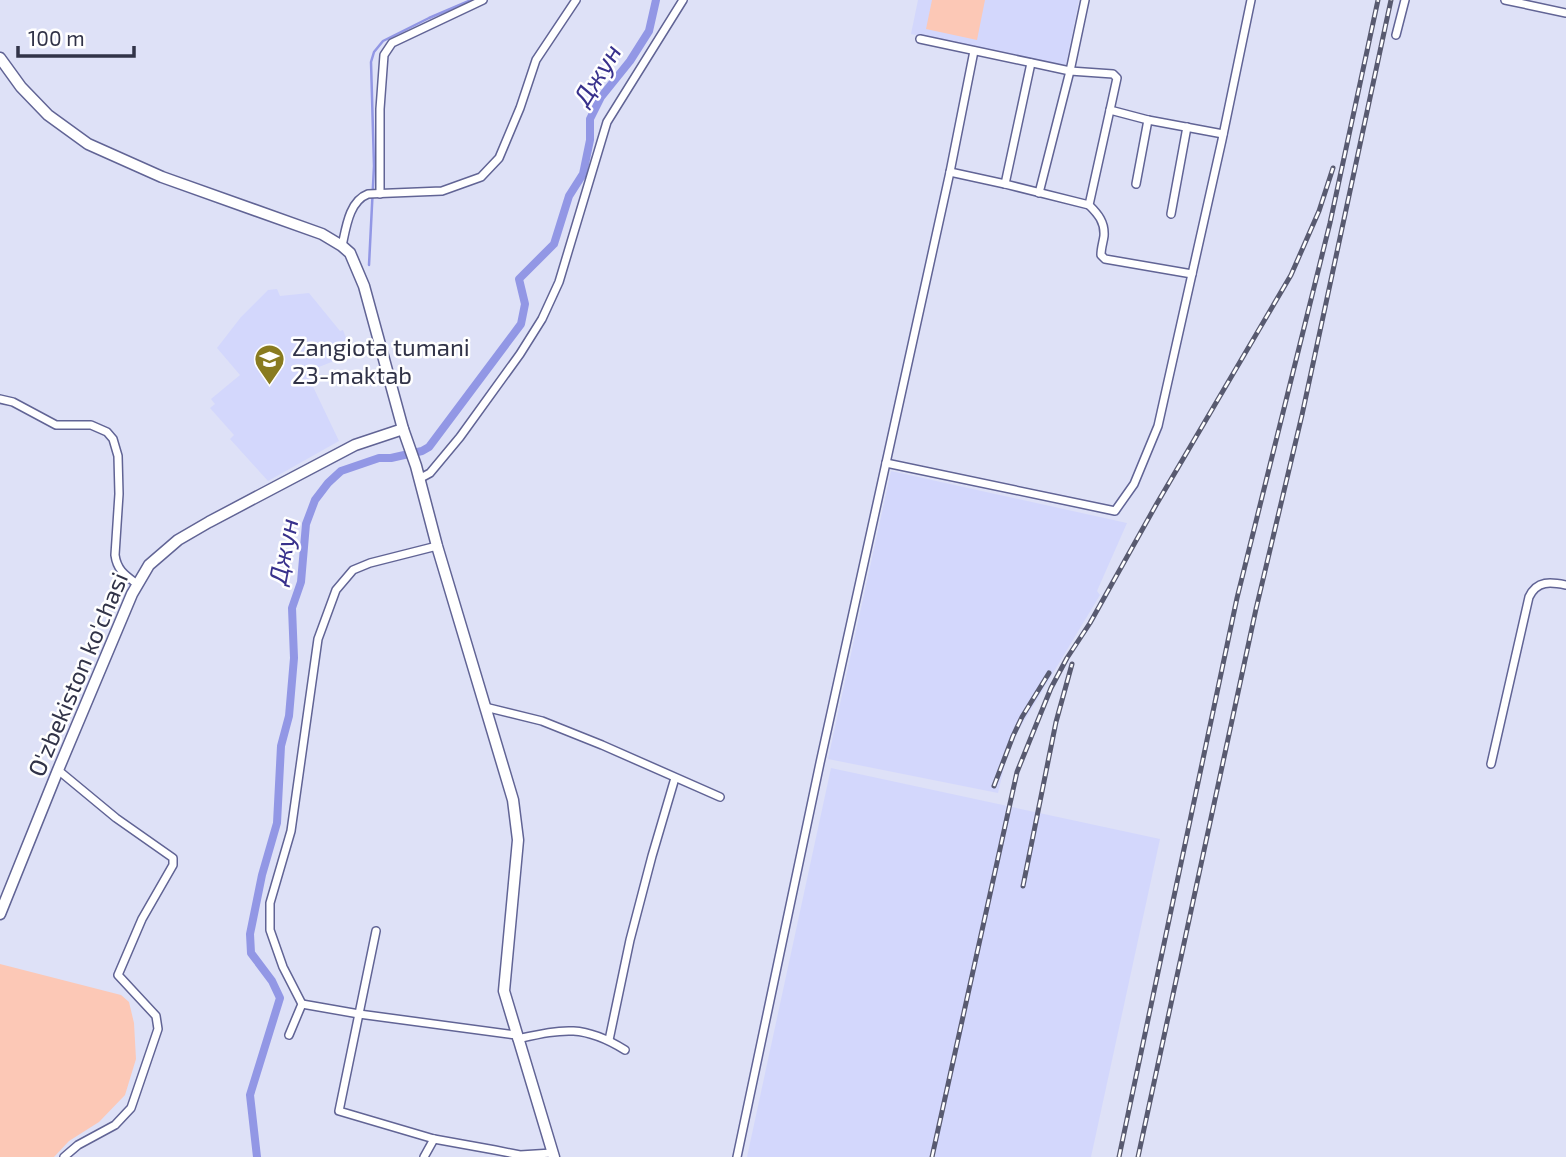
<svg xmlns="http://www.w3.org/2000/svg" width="1566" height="1157" font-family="'Exo 2',sans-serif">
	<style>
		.built { fill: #d3d7fc }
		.green { fill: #fcc8b6 }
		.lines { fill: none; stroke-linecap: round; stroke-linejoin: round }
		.stream { stroke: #9297e5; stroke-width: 2.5 }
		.canal { stroke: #9297e5; stroke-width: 8 }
		.minor-casing { stroke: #616495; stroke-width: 10 }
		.secondary-casing { stroke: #616495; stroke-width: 13 }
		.minor { stroke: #fff; stroke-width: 7 }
		.secondary { stroke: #fff; stroke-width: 10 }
		.rail-casing { stroke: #585a70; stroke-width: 5 }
		.rail { stroke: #fff; stroke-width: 2.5; stroke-dasharray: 8; stroke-linecap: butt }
		.labels { text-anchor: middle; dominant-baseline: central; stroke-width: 5; stroke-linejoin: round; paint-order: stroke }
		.poi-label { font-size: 24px; fill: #313348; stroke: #fff; text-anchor: start }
		.street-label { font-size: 24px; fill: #313348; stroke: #fff }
		.water-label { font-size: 26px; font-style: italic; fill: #38318c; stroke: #fff }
	</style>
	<rect width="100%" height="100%" fill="#dee1f7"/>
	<g class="built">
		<path d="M918,0H1079L1066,65L911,34Z"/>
		<path d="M277,289L280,296L309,293L340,331L343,330L352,354L306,372L339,441L268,481L230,439L234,435L210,408L215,404L211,399L240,375L217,348L241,317L268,290Z"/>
		<path d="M891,471L1127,523L1097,591L1100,595L1009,746L998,793L828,759Z"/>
		<path d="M831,768L1160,839L1091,1157H747Z"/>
	</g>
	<g class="green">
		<path d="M932,0H985L977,40L926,29Z"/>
		<path d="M0,964L121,995L129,1002L134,1023L136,1059L125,1095L99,1122L69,1141L54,1157H0Z"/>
	</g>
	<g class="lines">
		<path class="stream" d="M369,265L374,166L371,62L374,52L383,41L429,18L471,0"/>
		<path class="canal" d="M257,1157L250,1095L280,998L272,981L251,953L250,934L262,875L277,823L281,746L289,716L294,658L292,608L301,582L306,524L315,500L328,483L341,471L379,458H391L422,451L429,447L521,324L525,304L519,279L554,244L569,196L583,174L590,140V119L601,97L630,61L649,31L656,0"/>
		<defs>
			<g id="minor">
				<path d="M1505,0L1566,13"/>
				<path d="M1396,35L1405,0"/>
				<path d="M920,39L1070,71L1113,74L1117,78L1110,110L1148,120L1223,134"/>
				<path d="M1110,110L1089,205C1098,214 1105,222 1104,236C1103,243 1101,248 1101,255L1105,259L1192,274"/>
				<path d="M950,172L1005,184L1089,205"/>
				<path d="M1005,184L1031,63"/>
				<path d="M1136,184L1148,120"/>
				<path d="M1039,193L1070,71L1085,0"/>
				<path d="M380,194V109L384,55L392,43L483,0"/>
				<path d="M1171,214L1187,127"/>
				<path d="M342,246C346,228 349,201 368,194L442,191L481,177L499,158L520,108L536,60L576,0"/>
				<path d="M0,399L13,402L56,425H91L107,432L113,439L118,456L119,494L115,555C117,570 125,575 137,584"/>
				<path d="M886,463L1115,511L1134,484L1158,426L1222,140L1251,0"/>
				<path d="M419,479L430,473L460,437L520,354L542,319L559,282L607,122L683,0"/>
				<path d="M485,707L542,721L602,745L720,797"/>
				<path d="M1491,764L1529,597C1537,580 1551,582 1566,585"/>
				<path d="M58,770L116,818L173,858V865L142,919L118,975L156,1016L158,1029L131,1108L115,1125L78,1145L64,1157"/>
				<path d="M376,931L339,1111L434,1139L495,1150L520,1155L552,1153"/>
				<path d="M302,1004L359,1014L516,1035"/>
				<path d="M289,1035L302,1004L283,967L270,930V903L291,831L318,639L336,590L353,570L370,563L437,546"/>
				<path d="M517,1039C563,1029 583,1024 625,1050"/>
				<path d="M609,1040L630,940L652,856L675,778"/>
				<path d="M424,1157L434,1139"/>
				<path d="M737,1157L820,763L950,172L974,51"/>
			</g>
			<g id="secondary">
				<path d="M0,58L21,87L48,115L88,144L162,177L322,234L342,246L350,253L364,286L403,429L416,466L437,546L513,800L518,840L504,991L554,1157"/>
				<path d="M0,914L58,770L132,594L149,565L178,540L209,522L355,445L403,429"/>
			</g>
		</defs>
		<use href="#minor" class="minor-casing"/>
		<use href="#secondary" class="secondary-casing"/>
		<use href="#minor" class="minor"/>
		<use href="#secondary" class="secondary"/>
		<defs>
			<g id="rail">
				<path d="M994,786L1013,736L1022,717L1049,673"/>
				<path d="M1023,886L1056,722L1072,664"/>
				<path d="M932,1157L1017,772L1051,688L1067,658L1090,623L1156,505L1291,275L1319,211L1333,168"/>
				<path d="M1119,1157L1237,598L1330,223L1378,0"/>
				<path d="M1138,1157L1256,609L1302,415L1391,0"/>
			</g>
		</defs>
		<use href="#rail" class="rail-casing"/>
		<use href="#rail" class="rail"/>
	</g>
	<defs>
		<symbol id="school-pin" viewBox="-11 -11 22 30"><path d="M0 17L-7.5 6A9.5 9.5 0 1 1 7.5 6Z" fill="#897b20" stroke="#fff"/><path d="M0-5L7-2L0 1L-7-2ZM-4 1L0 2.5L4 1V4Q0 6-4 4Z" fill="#fff"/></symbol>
	</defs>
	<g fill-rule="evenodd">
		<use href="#school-pin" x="252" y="342" width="35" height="47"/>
	</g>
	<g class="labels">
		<g class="poi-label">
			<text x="292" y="346">Zangiota tumani<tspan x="292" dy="28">23-maktab</tspan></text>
		</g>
		<g class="street-label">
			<text transform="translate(77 674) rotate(-67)">O'zbekiston ko'chasi</text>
		</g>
		<g class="water-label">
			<text transform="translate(596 74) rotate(-58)">Джун</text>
			<text transform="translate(282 551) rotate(-79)">Джун</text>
		</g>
	</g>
	<path d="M18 46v10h116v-10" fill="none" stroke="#313348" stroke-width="3.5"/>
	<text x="28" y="46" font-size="21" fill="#313348" stroke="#ffffff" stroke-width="5" paint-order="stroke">100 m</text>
</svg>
